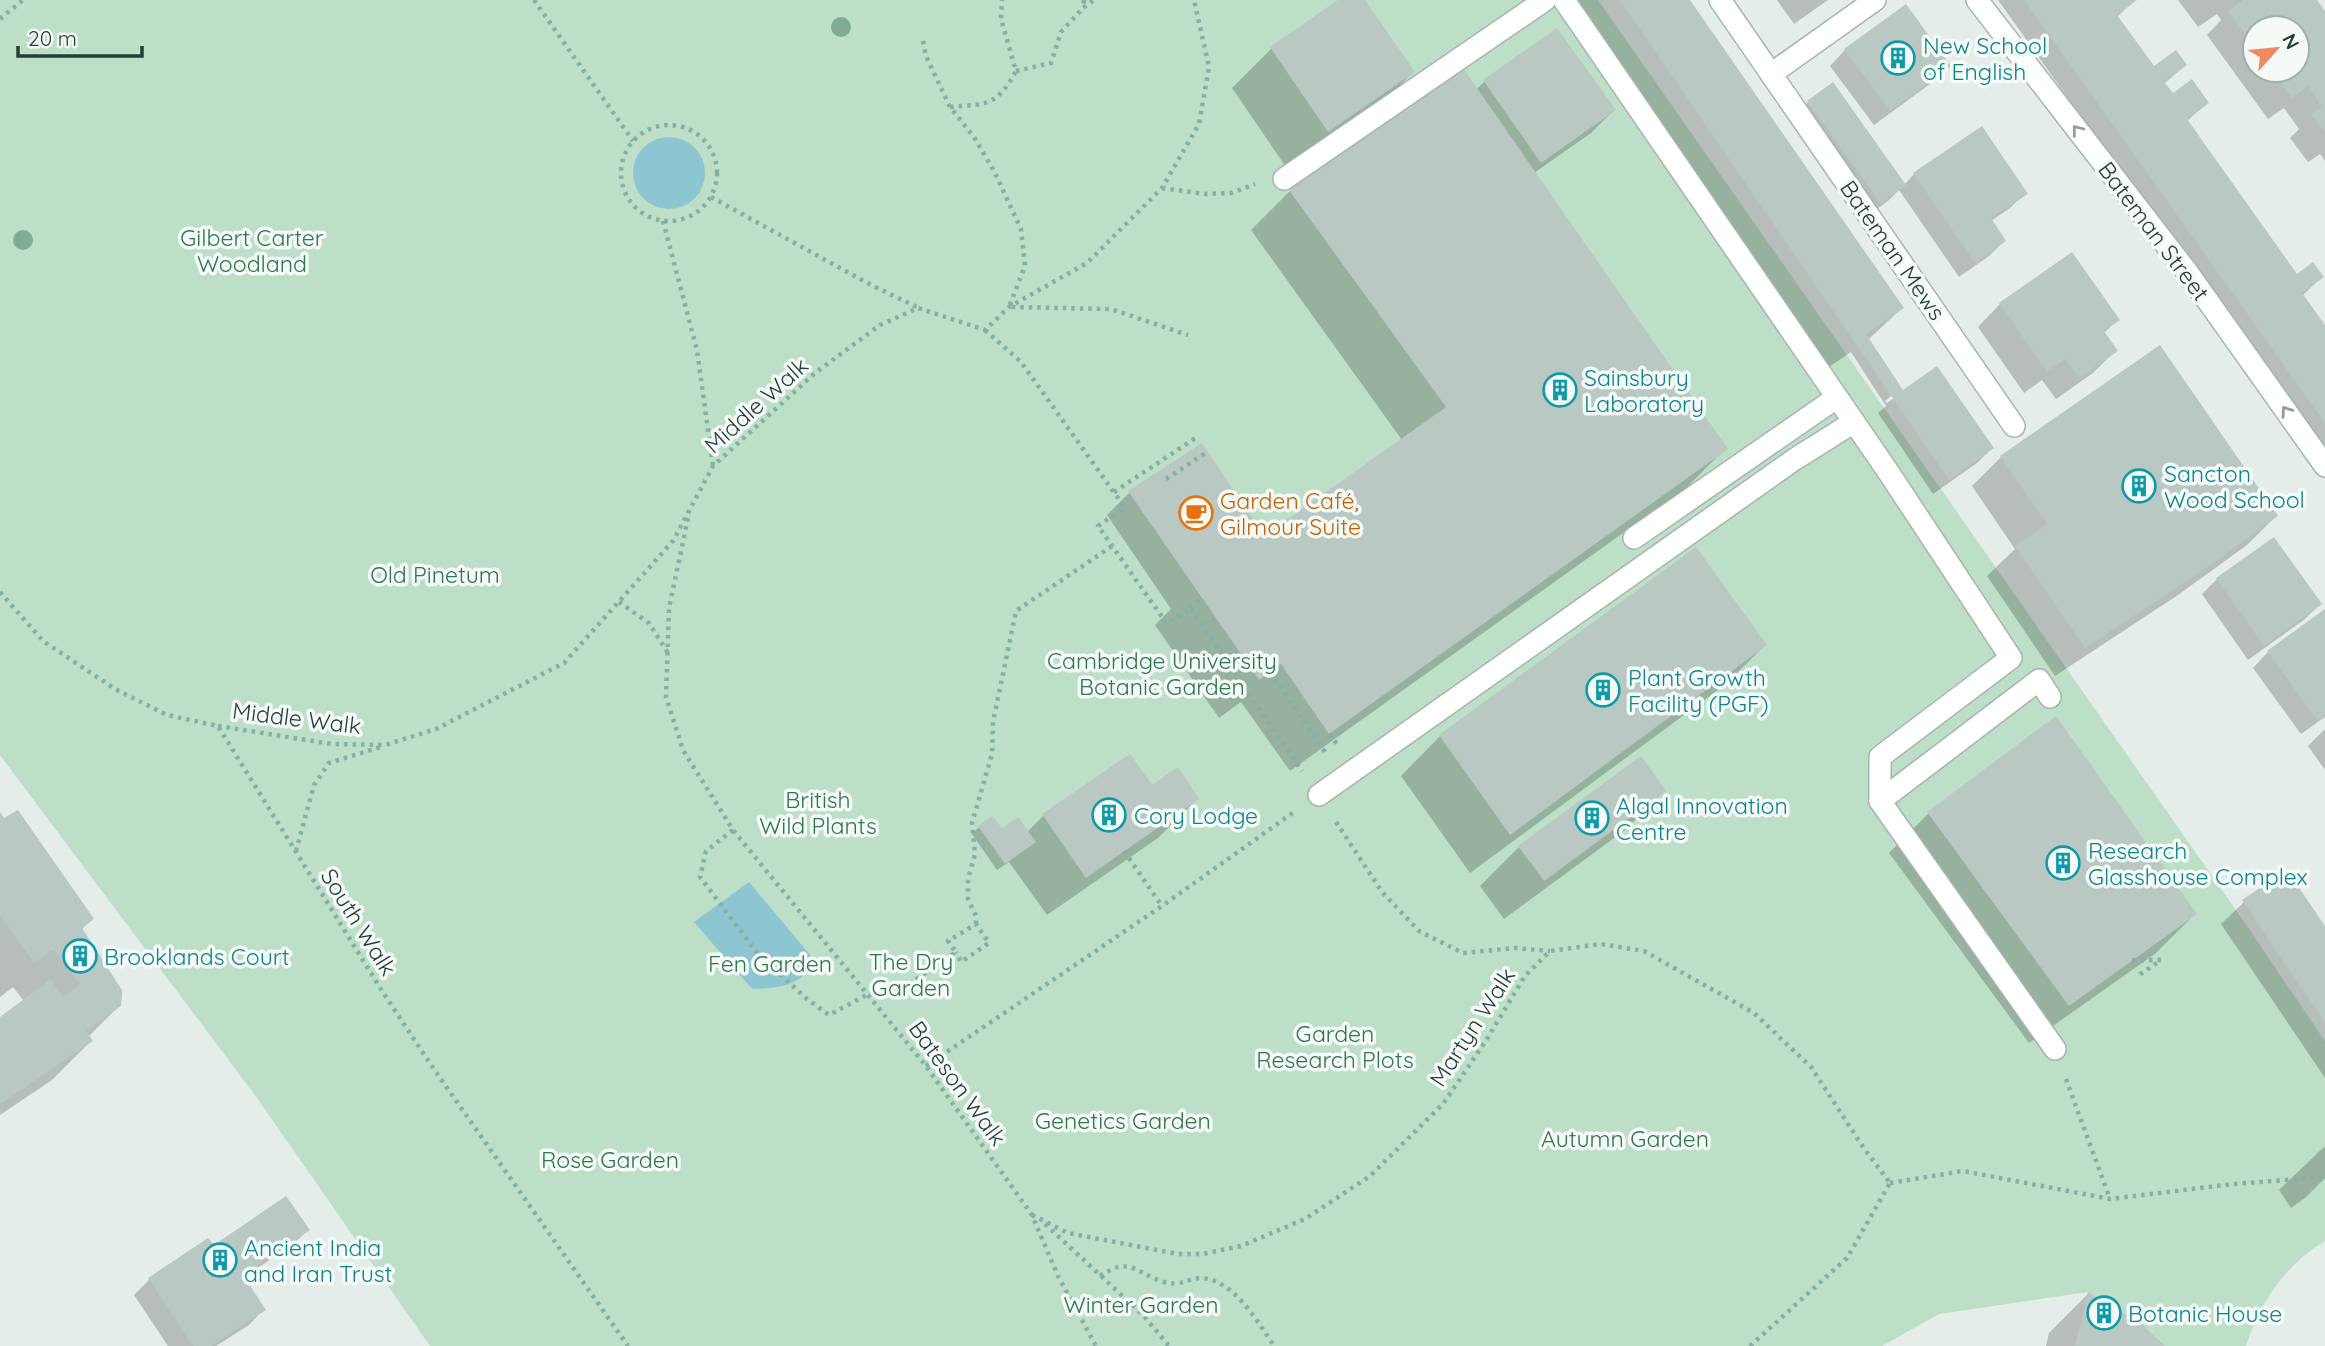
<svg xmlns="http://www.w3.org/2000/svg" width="2325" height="1346" font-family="Quicksand,sans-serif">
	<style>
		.green { fill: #bddec7 }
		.water { fill: #8dc5d1 }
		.shadow { fill: #0003; fill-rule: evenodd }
		.building { fill: #b9c8c3 }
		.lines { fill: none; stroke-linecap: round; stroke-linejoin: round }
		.service-casing { stroke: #a6b5b0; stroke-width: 24 }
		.minor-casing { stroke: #a6b5b0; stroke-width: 24 }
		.path { stroke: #85b1a4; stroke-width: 4.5; stroke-dasharray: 3.5 5; stroke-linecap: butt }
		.service { stroke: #fff; stroke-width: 21 }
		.minor { stroke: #fff; stroke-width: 21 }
		.tree { fill: #80ac93 }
		.oneway { stroke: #919f9c }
		.labels { text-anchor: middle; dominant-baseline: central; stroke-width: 7; stroke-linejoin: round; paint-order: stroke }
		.culture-label { font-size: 23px; fill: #0d838f; stroke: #f5faf7; text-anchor: start }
		.street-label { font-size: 23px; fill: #233f38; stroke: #f5faf7 }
		.park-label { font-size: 23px; fill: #2e764c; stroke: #f5faf7 }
		.food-label { font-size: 23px; fill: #c56008; stroke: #f5faf7; text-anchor: start }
	</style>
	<rect width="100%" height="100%" fill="#e4ede9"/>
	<path class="green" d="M0,0H1598L2245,923L2325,1041V1241C2285,1265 2260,1302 2246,1346H2165L2142,1324L2088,1292L1939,1314L1882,1346H430L257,1098L0,755Z"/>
	<g class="water">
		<circle cx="669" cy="173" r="36"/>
		<path d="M749,882L816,962C798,986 781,988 752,989L694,922Z"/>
	</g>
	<g class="shadow">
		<path d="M1341,0H1363L1413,72L1374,111L1288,170L1232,88L1271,49Z"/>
		<path d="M1571,0H1688L1902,308L1868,340L1895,393L1885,401L1887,403L1937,368L1992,448L1977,463L1933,494L1878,413L1886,406L1851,352L1826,369Z"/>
		<path d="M1777,0H1828L1794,24Z"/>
		<path d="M1998,0H2135L2117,17L2154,68L2185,65L2164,84L2172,95L2207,103L2186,122L2296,276L2322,277L2302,296L2325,328V459Z"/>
		<path d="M2178,0H2315L2325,13V161L2320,154L2308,162L2290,138L2299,129L2284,108L2268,119L2207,35L2221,20L2217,14L2198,27ZM2255,28H2297V70H2255Z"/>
		<path d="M1557,30L1614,110L1591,133L1534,173L1725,449L1686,488L1290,771L1241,702L1219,718L1155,625L1171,609L1107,515L1130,492L1263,538L1402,440L1251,230L1290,191L1476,90L1484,82Z"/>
		<path d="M1845,50L1949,66L1934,81L1874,125L1830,66Z"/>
		<path d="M1808,102L1904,185L1914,174L2025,193L2010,208L1991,221L2004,241L1989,256L1959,277L1899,190L1889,200L1865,218L1793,117Z"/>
		<path d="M2000,304L2117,320L2104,333L2116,350L2093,373L2056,399L2042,380L2024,393L1978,327Z"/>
		<path d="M2001,457L2276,516L2247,545L2178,595L2055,676L1987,576L2015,549L1972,486Z"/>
		<path d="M2217,579L2320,604L2305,619L2248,660L2202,594Z"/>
		<path d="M2325,613V717L2301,734L2253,668L2268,652Z"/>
		<path d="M1765,645L1726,684L1470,873L1401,776L1440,736Z"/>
		<path d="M2056,719L2195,914L2156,953L2029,1043L1889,853L1928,814Z"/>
		<path d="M2325,729V770L2308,746Z"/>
		<path d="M1151,788L1197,799L1158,838L1047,915L1009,862L997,870L972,834L979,827L1027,832L1044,815Z"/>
		<path d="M1664,791L1625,830L1504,919L1480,886L1519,847Z"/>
		<path d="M0,816L92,919L81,930L120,1005L88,1037L91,1041L52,1080L0,1115V1019L24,1001L13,987L0,997Z"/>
		<path d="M2244,902L2325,929V1078L2221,924Z"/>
		<path d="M2325,1146V1178L2305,1198L2291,1208L2279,1190Z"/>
		<path d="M308,1230L292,1245L243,1278L264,1309L249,1325L216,1346H168L134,1295L149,1280L208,1240L213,1248Z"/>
		<path d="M2088,1294L2161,1346H2046L2049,1333Z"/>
	</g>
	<g class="building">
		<path d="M1338,0H1365L1415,72L1328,132L1270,47Z"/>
		<path d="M1620,0H1690L1904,308L1866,334L1903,390L1937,366L1994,448L1949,480Z"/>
		<path d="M2024,0H2137L2117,15L2154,66L2176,50L2187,65L2164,82L2173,93L2192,79L2209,103L2187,119L2297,274L2313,262L2324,277L2302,293L2325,325V423Z"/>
		<path d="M2243,0H2317L2325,11V132L2311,114L2322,107L2308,86L2292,98L2271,70H2297V28H2255V48L2228,11Z"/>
		<path d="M1906,4L1951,66L1890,111L1844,49Z"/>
		<path d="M1557,28L1616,110L1541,163L1483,80Z"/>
		<path d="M1463,68L1728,449L1329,734L1281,664L1259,680L1128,491L1202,443L1264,536L1446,407L1289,190Z"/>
		<path d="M1833,82L1906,185L1881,204L1807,101Z"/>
		<path d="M1982,126L2028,194L1991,218L2006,241L1975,263L1913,173Z"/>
		<path d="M2072,252L2120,320L2104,331L2118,351L2079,378L2065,359L2047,372L1999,303Z"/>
		<path d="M2160,345L2278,516L2209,566L2085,648L2015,546L2047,524L2000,456Z"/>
		<path d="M2274,537L2322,604L2264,646L2216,578Z"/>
		<path d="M1696,547L1767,645L1510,835L1439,735Z"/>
		<path d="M2325,609V714L2317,720L2267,651Z"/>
		<path d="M2056,716L2197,914L2069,1006L1927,812Z"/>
		<path d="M1130,754L1152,785L1178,767L1199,799L1086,878L1042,814Z"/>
		<path d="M1641,756L1666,791L1544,881L1518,846Z"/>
		<path d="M18,810L94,919L82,928L122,990V996L121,1006L86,1031L93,1041L0,1104V1017L51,979L63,998L80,984L53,949L34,963L0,915V812L4,818Z"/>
		<path d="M992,816L1002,828L1018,817L1036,842L1005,864L978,826Z"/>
		<path d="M2287,870L2325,926V1023L2242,900Z"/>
		<path d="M286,1196L310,1230L243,1275L266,1310L211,1346H193L148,1278L208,1238L214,1245Z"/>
		<path d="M2088,1292L2142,1324L2165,1346H2075Z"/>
	</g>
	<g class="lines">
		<defs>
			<g id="service">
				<path d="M1564,0L1887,470L2011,658L1880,757V801L2055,1049"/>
				<path d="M1284,179L1545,0"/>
				<path d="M1634,538L1836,398"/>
				<path d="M1319,795L1795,459L1854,422"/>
				<path d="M1880,801L2039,680L2050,697"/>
			</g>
			<g id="minor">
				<path d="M1720,0L2014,426"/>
				<path d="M1977,0L2188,273L2325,466"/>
				<path d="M1771,74L1875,0"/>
			</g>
		</defs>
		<use href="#service" class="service-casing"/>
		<use href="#minor" class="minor-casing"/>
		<g class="path">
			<path d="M534,0L633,141"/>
			<path d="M1084,0L1083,8L1094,0"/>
			<path d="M0,19L23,0"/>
			<path d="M923,41L926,56L950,107L974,137L994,171L1021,229L1025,266L1009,307L1111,309L1188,335"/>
			<path d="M1016,71L1051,63L1061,32L1083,8"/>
			<path d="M950,107C987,104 997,106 1016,71L1001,19L1002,0"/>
			<circle cx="669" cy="173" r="48"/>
			<path d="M1162,188L1205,194L1231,193L1255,184"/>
			<path d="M711,197L871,285L917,307"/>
			<path d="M663,221L697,350L713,466"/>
			<path d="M985,330L1021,362L1118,498L1124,508L1098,526L1167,624L1190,608L1302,771"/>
			<path d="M1166,479L1207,452"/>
			<path d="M1114,492L1197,437"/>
			<path d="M688,518L669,608L666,697L683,750L733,830L926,1066L1032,1215L1058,1276L1096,1346"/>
			<path d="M0,592L43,641L115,689L167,715L218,726L382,991L431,1065L628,1346"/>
			<path d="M619,602L649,623L668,653"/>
			<path d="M1190,608L1202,598"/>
			<path d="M1270,672L1325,752"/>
			<path d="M218,726L332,744L385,745L436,729L564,663L673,541L713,466L815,373L880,325L918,308L985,330L1009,307L1087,263L1162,188L1199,124L1209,67L1194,0"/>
			<path d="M1329,734L1338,745"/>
			<path d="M1336,822L1382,892L1419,931L1463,953L1515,948L1550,951"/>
			<path d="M733,830L706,851L700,877L758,954L807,999L829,1015L887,984L905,987L956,952L948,941L976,924L989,943L961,962L956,952"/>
			<path d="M296,851L314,785L329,763L381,747"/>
			<path d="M1124,851L1162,906"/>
			<path d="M976,924V916L968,899V879L975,854L972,823L992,754L993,722L1016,611L1112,546"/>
			<path d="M2132,960H2161L2139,975"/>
			<path d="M926,1066L1162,906L1294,812"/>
			<path d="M2066,1079L2110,1199"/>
			<path d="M1890,1183L1963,1171L2110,1199L2233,1184L2325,1177"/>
			<path d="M1032,1215L1068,1233L1178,1254H1203L1241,1246L1305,1219L1370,1176L1443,1104L1487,1039L1525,976L1550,951L1601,944L1644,951L1754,1013L1811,1067L1863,1147L1890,1183"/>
			<path d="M1045,1224L1143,1315L1169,1346"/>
			<path d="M1100,1276C1131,1255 1136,1274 1164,1282C1181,1287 1188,1278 1201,1278C1233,1279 1258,1322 1274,1346"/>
			<path d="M1750,1346L1847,1258L1890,1183"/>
		</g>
		<use href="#service" class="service"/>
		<use href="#minor" class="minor"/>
	</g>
	<g class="tree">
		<circle cx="841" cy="27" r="10"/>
		<circle cx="23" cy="240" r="10"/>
	</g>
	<defs><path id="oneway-chevron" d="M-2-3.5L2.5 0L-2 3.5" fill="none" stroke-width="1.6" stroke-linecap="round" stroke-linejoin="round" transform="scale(1.75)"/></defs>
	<g class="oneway">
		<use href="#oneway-chevron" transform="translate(2077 130) rotate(-128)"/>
		<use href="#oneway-chevron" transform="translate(2286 411) rotate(-125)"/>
	</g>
	<defs>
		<symbol id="building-ring" viewBox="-11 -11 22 22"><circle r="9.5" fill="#f5faf7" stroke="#0f9aa8" stroke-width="1.5"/><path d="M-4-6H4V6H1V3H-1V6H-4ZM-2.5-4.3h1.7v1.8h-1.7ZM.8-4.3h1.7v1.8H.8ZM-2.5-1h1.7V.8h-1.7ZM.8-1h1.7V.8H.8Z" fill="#0f9aa8"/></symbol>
		<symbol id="cafe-ring" viewBox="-11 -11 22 22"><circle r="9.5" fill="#f5faf7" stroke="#e8710a" stroke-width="1.5"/><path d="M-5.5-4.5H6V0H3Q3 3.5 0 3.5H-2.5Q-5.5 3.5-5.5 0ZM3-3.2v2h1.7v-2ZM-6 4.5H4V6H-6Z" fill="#e8710a"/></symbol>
	</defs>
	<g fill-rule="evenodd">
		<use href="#building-ring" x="1879" y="39" width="38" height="38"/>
		<use href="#building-ring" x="1541" y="371" width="38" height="38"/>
		<use href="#building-ring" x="2120" y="467" width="38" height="38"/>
		<use href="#cafe-ring" x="1177" y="494" width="38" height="38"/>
		<use href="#building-ring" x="1584" y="671" width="38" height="38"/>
		<use href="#building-ring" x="1090" y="796" width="38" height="38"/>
		<use href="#building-ring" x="1573" y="799" width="38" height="38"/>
		<use href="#building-ring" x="2044" y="844" width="38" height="38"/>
		<use href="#building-ring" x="61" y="937" width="38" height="38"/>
		<use href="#building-ring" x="201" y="1241" width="38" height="38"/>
		<use href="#building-ring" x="2085" y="1294" width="38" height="38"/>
	</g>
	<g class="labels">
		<g class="culture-label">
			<text x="1923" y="45">New School<tspan x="1923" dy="26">of English</tspan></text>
			<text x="1584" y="377">Sainsbury<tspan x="1584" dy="26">Laboratory</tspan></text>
			<text x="2164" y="473">Sancton<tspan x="2164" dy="26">Wood School</tspan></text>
			<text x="1628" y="677">Plant Growth<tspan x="1628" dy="26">Facility (PGF)</tspan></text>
			<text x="1616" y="805">Algal Innovation<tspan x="1616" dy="26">Centre</tspan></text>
			<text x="1134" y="815">Cory Lodge</text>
			<text x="2088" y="850">Research<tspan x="2088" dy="26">Glasshouse Complex</tspan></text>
			<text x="104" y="956">Brooklands Court</text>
			<text x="244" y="1247">Ancient India<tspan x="244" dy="26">and Iran Trust</tspan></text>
			<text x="2128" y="1313">Botanic House</text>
		</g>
		<g class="street-label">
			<text transform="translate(2154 231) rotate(53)">Bateman Street</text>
			<text transform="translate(1893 250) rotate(55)">Bateman Mews</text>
			<text transform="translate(756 405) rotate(-42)">Middle Walk</text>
			<text transform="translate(297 718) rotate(7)">Middle Walk</text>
			<text transform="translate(359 922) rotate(58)">South Walk</text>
			<text transform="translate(1472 1027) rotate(-57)">Martyn Walk</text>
			<text transform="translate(958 1083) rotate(54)">Bateson Walk</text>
		</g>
		<g class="park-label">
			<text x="252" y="237">Gilbert Carter<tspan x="252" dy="26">Woodland</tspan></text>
			<text x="435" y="574">Old Pinetum</text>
			<text x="1162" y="660">Cambridge University<tspan x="1162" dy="26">Botanic Garden</tspan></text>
			<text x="818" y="799">British<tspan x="818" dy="26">Wild Plants</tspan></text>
			<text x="911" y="961">The Dry<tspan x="911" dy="26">Garden</tspan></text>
			<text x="770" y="963">Fen Garden</text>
			<text x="1335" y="1033">Garden<tspan x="1335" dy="26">Research Plots</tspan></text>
			<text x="1123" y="1120">Genetics Garden</text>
			<text x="1625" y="1138">Autumn Garden</text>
			<text x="610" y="1159">Rose Garden</text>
			<text x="1141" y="1304">Winter Garden</text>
		</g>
		<g class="food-label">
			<text x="1220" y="500">Garden Café,<tspan x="1220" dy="26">Gilmour Suite</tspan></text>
		</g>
	</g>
	<g transform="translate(2276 49) rotate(63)"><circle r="33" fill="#f5faf7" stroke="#a1afab" stroke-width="2"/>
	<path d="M0-5L12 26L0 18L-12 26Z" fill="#f0875f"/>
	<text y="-10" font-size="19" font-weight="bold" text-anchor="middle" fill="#233f38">N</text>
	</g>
	<path d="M18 46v10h124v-10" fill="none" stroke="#233f38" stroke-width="3.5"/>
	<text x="28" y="46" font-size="21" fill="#233f38" stroke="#f5faf7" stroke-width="5" paint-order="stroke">20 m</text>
</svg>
